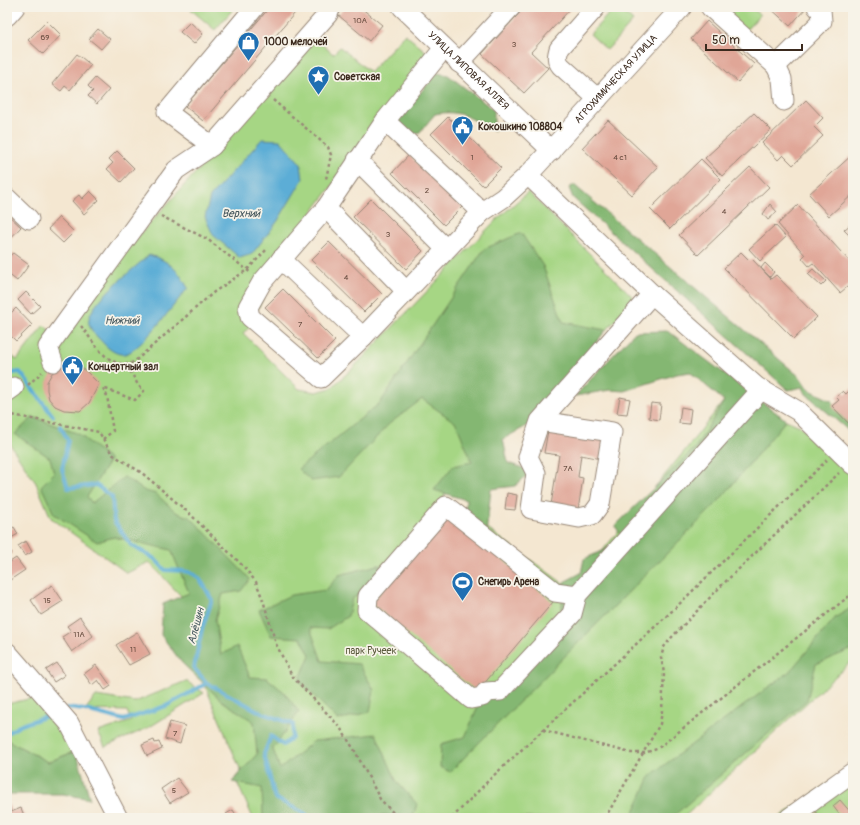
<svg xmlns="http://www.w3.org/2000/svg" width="860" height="825" font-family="Pangolin,sans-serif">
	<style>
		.green { fill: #a6d684; stroke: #708051 }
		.forest { fill: #84b772; stroke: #607048 }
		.water { fill: #5badd6; stroke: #4b6c7a }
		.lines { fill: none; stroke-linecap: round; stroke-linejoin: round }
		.stream { stroke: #5badd6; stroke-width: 4 }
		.building { fill: #e0a697 }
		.minor-casing { stroke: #988878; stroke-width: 21 }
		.path { stroke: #988878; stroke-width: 2.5; stroke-dasharray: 3 3; stroke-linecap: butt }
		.minor { stroke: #fff; stroke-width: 19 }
		.labels { text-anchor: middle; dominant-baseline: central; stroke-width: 3.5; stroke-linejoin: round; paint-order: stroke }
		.number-label { font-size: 8px; fill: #64493c }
		.poi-label { font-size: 10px; font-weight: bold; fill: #3b2a1e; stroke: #f7f3e8; text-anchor: start }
		.street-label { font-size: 10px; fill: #3b2a1e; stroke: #f7f3e8 }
		.park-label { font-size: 10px; fill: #565538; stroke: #f7f3e8 }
		.water-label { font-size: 11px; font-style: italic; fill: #46585e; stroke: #f7f3e8 }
	</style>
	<rect width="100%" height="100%" fill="#f7f3e8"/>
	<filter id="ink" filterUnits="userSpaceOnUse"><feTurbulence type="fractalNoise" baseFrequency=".025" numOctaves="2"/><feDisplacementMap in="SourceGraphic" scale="8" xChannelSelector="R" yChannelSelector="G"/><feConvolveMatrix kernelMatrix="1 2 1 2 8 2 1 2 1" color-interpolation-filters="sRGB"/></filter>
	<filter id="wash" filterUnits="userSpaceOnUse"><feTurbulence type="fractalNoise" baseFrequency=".012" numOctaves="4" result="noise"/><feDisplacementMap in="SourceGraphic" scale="16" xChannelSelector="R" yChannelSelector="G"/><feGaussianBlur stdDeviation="0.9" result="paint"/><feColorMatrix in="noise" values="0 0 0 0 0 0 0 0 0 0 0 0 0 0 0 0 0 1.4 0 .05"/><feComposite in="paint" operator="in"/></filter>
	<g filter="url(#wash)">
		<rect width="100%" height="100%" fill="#f4e7d1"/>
		<g class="green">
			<path d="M188,7H235L215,30Z"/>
			<path d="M615,7H618L633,21L607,50L590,34Z"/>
			<path d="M721,7H751L760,15L745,31Z"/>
			<path d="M405,34L431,56L285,248L250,327L243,333L299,389L316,392L331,388L351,370L496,220L528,192L636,300L460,476L443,497L571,589L687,448L737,384L786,420L800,426L853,474V660L683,818H253L235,778L241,771L177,619L181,596L149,562L127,573L51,518L36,483L7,440V352L17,360L44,325L58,339L62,321L316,39L333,54L340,47L370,72Z"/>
			<path d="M186,681L204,693L148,728L105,747L98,732L131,721L127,711L85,710L96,696L135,702Z"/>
			<path d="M37,697L65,729L76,751L48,762L7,740V704Z"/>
			<path d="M853,767V818H778Z"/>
		</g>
		<g class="forest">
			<path d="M437,73L448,75L494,110V131C471,119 462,109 435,114L419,133L409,136L400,127L398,119Z"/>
			<path d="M574,185L800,377L808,389L832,401L853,424L850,432L805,393L803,387L788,390L573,198L569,188Z"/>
			<path d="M521,233L543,266L563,322L606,330L534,422L503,439L508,463L532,471L515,486L491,489L485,544L463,592L429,610L372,585L352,599L348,616L328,629L310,628L322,661L359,664L374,690L370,712L338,720L299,681L310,655L301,638L271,636L259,610L291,595L326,590L339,575L378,565L437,570L463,553L466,500L434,490L453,466L472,462L456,423L422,399L389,424L339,477L311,481L298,469L380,403L484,249Z"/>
			<path d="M668,331L786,420L718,502L450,772L440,767L441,744L465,737L479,704L560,623L564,582L581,573L584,559L625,541L615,526L695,448L724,401L690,372L677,374L624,391L610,390L575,396L635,332Z"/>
			<path d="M33,417L79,434L110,460L87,497L92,503L124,477L145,491L156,494L176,512L191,518L250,579L241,591L223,594L215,620L221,655L237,646L250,677L267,678L284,692L299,712L273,749L280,769L314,741L376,734L397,782L417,804L413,817L381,815V818H269L263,816L262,788L232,782L257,754L254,722L222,701L182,663L161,635L163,604L189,593L171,550L114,537L97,542L54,514L41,486L54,473L50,458L15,434Z"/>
			<path d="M853,607V649L816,664L807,700L671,818H631L651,775L790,671L836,617Z"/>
			<path d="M7,740L48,762L76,751L90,799L63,794H7Z"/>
		</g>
		<g class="water">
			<path d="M262,139L280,140L301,164L303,179L277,222L252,254L240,258L213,235L205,217L210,197Z"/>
			<path d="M149,255C169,260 178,270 188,288C174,304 145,345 128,353C119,357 110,350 104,344C99,338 91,332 89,324C84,306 135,268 149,255Z"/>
		</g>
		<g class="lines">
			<g class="stream">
				<path d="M7,374L20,372L53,416"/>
				<path d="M60,426L68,440L62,469L68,488L96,485L112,497L114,521L131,545L155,559L165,570C197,571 197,572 212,600L202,629L194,668L207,683L262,713L293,724L292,738L283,745L271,736L264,754L275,798L304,813L309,818"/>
				<path d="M67,708L85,710L124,720L166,706L207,683"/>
				<path d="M7,733L21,725L50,715"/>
			</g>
		</g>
		<g id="blocks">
			<g class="building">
				<path d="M270,7H300L203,121L185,106Z"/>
				<path d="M345,7H360L382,25L369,41L338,15Z"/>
				<path d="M525,7H572L531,52L548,68L524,93L482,54Z"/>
				<path d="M769,7H805L806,8L790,26Z"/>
				<path d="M47,21L61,35L43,54L28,40Z"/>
				<path d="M707,21L754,64L738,82L691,39Z"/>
				<path d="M190,22L203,34L194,44L180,32Z"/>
				<path d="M98,29L110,39L101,49L89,39Z"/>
				<path d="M77,54L91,65L70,90L65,86L61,91L52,84Z"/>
				<path d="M95,78L109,90L97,104L88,96L93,91L88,86Z"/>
				<path d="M806,100L823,118L814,127L823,136L793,165L783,155L778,160L762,143Z"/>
				<path d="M754,113L771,130L722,176L705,158Z"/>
				<path d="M448,117L501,168L483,186L431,134Z"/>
				<path d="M608,120L658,167L632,195L582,148Z"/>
				<path d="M117,151L134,168L121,182L107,169L113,163L109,159Z"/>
				<path d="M853,154V194L829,216L809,194Z"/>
				<path d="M409,155L462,207L444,225L392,173Z"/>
				<path d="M701,159L721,179L670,229L650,209Z"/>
				<path d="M750,167L769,187L698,255L679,235Z"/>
				<path d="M90,191L99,200L84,214L72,201L79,195L82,199Z"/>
				<path d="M371,199L423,251L406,269L353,217Z"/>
				<path d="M770,204L777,212L768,220L763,214Z"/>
				<path d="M798,205L853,265V282L840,293L813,263L809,266L802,258L805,255L778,224Z"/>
				<path d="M7,214L21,227L7,242Z"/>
				<path d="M59,217L74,232L63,243L48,229Z"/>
				<path d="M853,222V239L844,230Z"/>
				<path d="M775,225L786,237L760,261L749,249Z"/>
				<path d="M329,242L382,294L364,312L311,260Z"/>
				<path d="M741,252L750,261L752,259L771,279L776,275L817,317L794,339L724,268Z"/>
				<path d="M13,253L29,265L17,281L7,273V258Z"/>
				<path d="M765,263L774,272L770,277L761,268Z"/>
				<path d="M813,269L826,281L821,286L808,274Z"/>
				<path d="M283,289L335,341L318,358L265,307Z"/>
				<path d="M26,292L40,306L31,314L18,300Z"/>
				<path d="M16,308L32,325L16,341L7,332V317Z"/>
				<path d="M68,365L78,366L85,370L99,384L89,403L80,411L64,410L55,406L49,399L47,390V382L52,373L59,368Z"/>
				<path d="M853,387V423L850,425L832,406L839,400L836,397L843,391L846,394Z"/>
				<path d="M620,397L630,399L627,414L617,413Z"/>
				<path d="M651,403L661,404L659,420L649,418Z"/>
				<path d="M681,407L691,409L689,424L679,423Z"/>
				<path d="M549,425L605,435L601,459L581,455L578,477L583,478L578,510L551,505L559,455L544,453Z"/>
				<path d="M507,493L517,495L515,510L505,509Z"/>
				<path d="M447,512L553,602L477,692L371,603Z"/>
				<path d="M14,527L18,534L11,538L7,531Z"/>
				<path d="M26,541L32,552L25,556L18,546Z"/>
				<path d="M7,546L12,553L7,557Z"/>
				<path d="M16,558L25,570L10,580L7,576V564Z"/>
				<path d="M52,585L63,601L41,615L31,600Z"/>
				<path d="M80,617L93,636L72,652L62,637L71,631L67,626Z"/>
				<path d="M137,632L150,654L129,665L116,645Z"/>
				<path d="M57,663L65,675L54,682L46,670Z"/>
				<path d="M96,665L111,686L105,690L98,680L92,685L84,674Z"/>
				<path d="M170,722L185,726L180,744L165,739Z"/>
				<path d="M154,740L155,743L159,742L162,749L147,756L142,745Z"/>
				<path d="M177,778L188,792L170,803L161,789Z"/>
				<path d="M840,800L853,815L850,818H842L833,806Z"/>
				<path d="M7,805H9L11,812L21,808L25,818H7Z"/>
				<path d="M233,810L238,818H229L226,814Z"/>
				<path d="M815,811L820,818H807Z"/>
			</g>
		</g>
	</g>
	<g filter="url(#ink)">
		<use href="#blocks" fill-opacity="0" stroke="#988878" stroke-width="1"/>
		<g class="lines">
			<defs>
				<g id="minor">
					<path d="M255,7L167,112L212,146L328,14L331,7"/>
					<path id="s1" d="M402,7L552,151"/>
					<path d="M596,7L559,49C557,56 556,60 561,66L598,99"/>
					<path d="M710,7L776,66L822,21L821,10L817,7"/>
					<path d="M7,16L15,7"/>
					<path id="s2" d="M444,48L385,121L326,208L262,282L248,307L250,317L321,378L363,337L482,212L503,198L528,175L682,7"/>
					<path d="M459,63L511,7"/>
					<path d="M776,66L782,79L784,101"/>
					<path d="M385,121L482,212"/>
					<path d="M357,160L446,249"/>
					<path d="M528,175L652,294L757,387L798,411L853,465"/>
					<path d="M7,198L29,219"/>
					<path d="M326,208L406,291"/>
					<path d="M281,259L363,337"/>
					<path d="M53,362L48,347L176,170L212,146"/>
					<path d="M7,392L14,387"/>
					<path d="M540,421L612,432L600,504L592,515L579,518L531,509L536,473L528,457L540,421L652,294"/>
					<path d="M577,595L555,592L446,506L368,596L367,610L471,699L482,697L486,692L500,691L572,614L577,595L761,390"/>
					<path d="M7,652L69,723L118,818"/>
					<path d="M789,818L853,772"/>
				</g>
			</defs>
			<use href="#minor" class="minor-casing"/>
			<g class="path">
				<path d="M273,100L328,147L331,155L326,179"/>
				<path d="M161,216L207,239L251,273"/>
				<path d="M81,326C94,342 109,372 134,362L214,292L247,270L268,248"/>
				<path d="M28,385L42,372"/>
				<path d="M7,414L99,432L112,454L142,473L189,513L244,567L256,582L263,600L276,644L292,676L339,726L355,751L380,799L398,818"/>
				<path d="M103,439L113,431L107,396L103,388L135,400L144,391L138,385L127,365"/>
				<path d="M543,730L631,753H644L657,749L853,593"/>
				<path d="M452,818L492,777L672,611L827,460"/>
				<path d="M605,818L660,724L662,711L664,673L661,657L664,647L672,637L721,586L839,473"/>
			</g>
			<use href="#minor" class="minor"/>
		</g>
	</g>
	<defs>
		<symbol id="shop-pin" viewBox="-11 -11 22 30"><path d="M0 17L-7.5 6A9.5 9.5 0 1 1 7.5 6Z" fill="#1f6fb2" stroke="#f7f3e8"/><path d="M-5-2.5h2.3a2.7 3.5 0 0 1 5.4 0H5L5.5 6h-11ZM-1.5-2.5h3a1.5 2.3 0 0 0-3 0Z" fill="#fff"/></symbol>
		<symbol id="sight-pin" viewBox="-11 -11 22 30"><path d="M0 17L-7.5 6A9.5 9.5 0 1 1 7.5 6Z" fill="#1f6fb2" stroke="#f7f3e8"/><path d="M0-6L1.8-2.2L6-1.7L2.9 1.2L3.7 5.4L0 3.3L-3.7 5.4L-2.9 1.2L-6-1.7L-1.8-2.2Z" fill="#fff"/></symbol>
		<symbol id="civic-pin" viewBox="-11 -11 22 30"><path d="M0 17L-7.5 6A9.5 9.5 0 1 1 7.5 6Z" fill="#1f6fb2" stroke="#f7f3e8"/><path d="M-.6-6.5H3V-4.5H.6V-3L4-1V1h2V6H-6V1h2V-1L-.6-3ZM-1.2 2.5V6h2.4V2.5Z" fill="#fff"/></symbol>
		<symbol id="stadium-pin" viewBox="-11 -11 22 30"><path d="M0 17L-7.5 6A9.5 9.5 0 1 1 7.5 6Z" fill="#1f6fb2" stroke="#f7f3e8"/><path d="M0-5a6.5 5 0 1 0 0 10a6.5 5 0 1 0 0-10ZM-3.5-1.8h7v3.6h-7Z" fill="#fff"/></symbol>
	</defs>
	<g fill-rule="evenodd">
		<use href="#shop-pin" x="236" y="30" width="25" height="34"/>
		<use href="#sight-pin" x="306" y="64" width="25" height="34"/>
		<use href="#civic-pin" x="450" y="114" width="25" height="34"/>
		<use href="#civic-pin" x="60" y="354" width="25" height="34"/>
		<use href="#stadium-pin" x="450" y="570" width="25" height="34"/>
	</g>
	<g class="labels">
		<g class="number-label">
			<text x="360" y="20">10А</text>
			<text x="45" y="37">69</text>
			<text x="514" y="44">3</text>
			<text x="472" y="157">1</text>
			<text x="620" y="157">4 с1</text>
			<text x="427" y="190">2</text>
			<text x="724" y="211">4</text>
			<text x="388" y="234">3</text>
			<text x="346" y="277">4</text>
			<text x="300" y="324">7</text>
			<text x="568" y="468">7А</text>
			<text x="47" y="600">15</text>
			<text x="79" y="634">11А</text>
			<text x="133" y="649">11</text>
			<text x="175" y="733">7</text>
			<text x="174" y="790">5</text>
		</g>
		<g class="poi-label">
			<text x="264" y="42">1000 мелочей</text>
			<text x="334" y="77">Советская</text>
			<text x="478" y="127">Кокошкино 108804</text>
			<text x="88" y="367">Концертный зал</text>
			<text x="478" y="582">Снегирь Арена</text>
		</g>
		<g class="street-label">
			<text stroke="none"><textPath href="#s1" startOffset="92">УЛИЦА ЛИПОВАЯ АЛЛЕЯ</textPath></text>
			<text stroke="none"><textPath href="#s2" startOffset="850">АГРОХИМИЧЕСКАЯ УЛИЦА</textPath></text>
		</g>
		<g class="park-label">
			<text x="371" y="651">парк Ручеек</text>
		</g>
		<g class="water-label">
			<text x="241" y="213">Верхний</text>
			<text x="122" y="320">Нижний</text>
			<text transform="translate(196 626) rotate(-75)">Алёшин</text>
		</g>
	</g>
	<rect width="860" height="825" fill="none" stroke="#f7f3e8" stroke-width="24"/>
	<path d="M706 44v6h96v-6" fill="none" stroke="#3b2a1e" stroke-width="2"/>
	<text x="712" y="44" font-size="12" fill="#3b2a1e" stroke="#f7f3e8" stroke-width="3" paint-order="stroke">50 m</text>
</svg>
